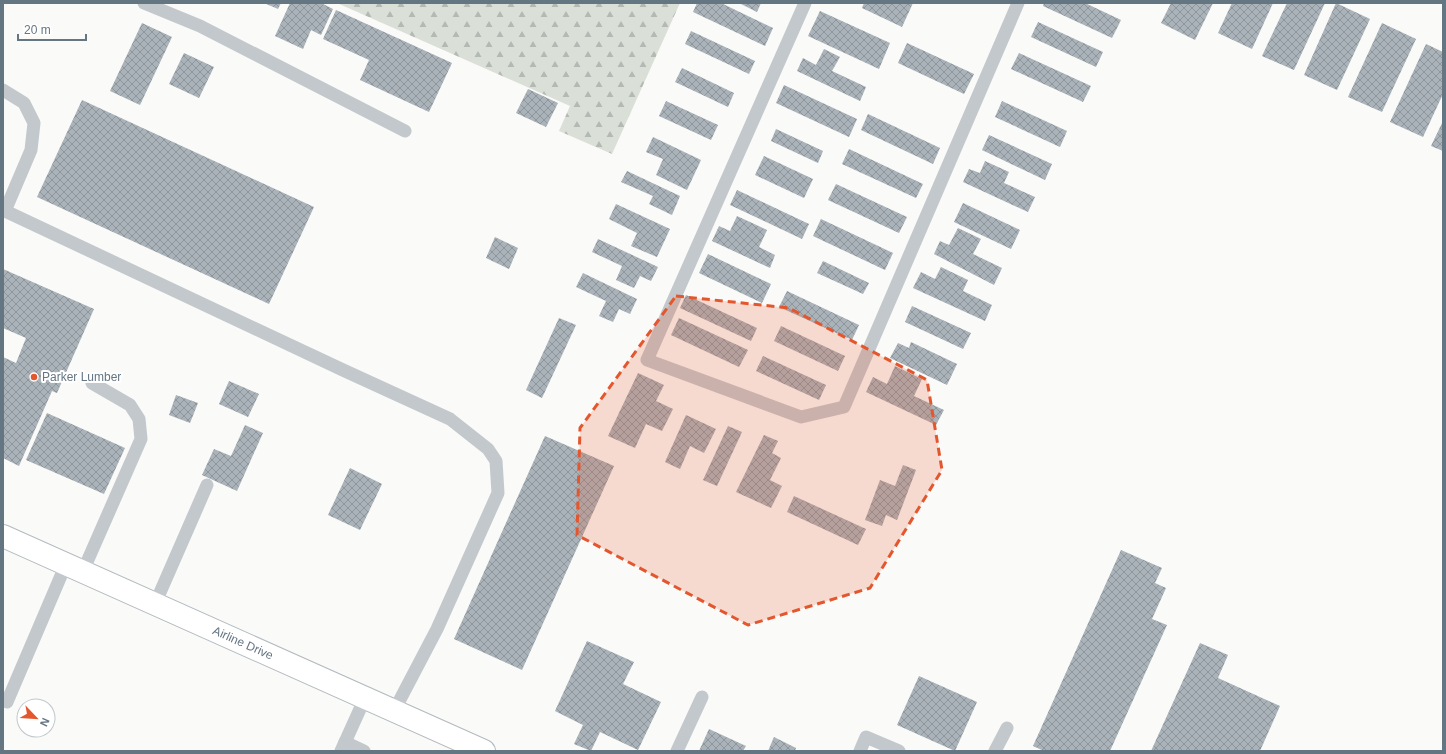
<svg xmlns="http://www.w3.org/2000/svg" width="1446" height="754" font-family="Arial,sans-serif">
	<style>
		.forest { fill: url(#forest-firs) }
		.building { fill: url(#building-cross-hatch) }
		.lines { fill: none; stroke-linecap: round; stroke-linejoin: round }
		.secondary-casing { stroke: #b3babf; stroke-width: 24 }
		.lane { stroke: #c3c8cc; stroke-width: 13 }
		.secondary { stroke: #fff; stroke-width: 22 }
		.marked { fill: #e4572e; fill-opacity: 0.2; stroke: #e4572e; stroke-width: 3; stroke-dasharray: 8 5; stroke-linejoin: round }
		.poi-dot { fill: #e4572e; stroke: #fff; stroke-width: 1.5 }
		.labels { text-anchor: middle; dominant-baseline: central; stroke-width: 4; stroke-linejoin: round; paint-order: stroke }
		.poi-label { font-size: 12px; fill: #657683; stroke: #fff; text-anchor: start }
		.street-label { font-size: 12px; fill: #657683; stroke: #fff }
	</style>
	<defs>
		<pattern id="forest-firs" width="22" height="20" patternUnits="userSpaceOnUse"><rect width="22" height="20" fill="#dadfd7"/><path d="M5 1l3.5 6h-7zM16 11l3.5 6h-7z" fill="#b4b9b4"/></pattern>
		<pattern id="building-cross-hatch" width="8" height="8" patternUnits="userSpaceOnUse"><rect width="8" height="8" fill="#aab3b9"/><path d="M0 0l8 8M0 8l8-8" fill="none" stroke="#8e969c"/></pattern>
	</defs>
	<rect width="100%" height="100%" fill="#fafaf8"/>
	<path class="forest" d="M337,3H680L612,154L559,131L570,106Z"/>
	<g class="building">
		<path d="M264,3H281L278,9Z"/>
		<path d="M290,3H321L333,9L321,35L311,30L303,49L275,36Z"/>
		<path d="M697,3H721L773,28L765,46L693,12Z"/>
		<path d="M742,3H761L757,12L741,4Z"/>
		<path d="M864,3H913L902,27L862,8Z"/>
		<path d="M1044,3H1085L1121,20L1112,38L1043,6Z"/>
		<path d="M1171,3H1213L1195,40L1161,23Z"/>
		<path d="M1232,3H1273L1252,49L1218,33Z"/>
		<path d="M1287,3H1325L1294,70L1262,56Z"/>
		<path d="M1336,3L1370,19L1337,90L1304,75Z"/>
		<path d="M336,10L452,63L429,112L360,80L369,60L323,39Z"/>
		<path d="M820,11L890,43L879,69L808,36Z"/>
		<path d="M1038,22L1103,52L1096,67L1031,37Z"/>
		<path d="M142,23L172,37L140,105L110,91Z"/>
		<path d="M1382,23L1416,39L1382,112L1348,97Z"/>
		<path d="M691,31L755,61L749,74L685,44Z"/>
		<path d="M907,43L974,74L964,94L898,63Z"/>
		<path d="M1426,44L1443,52V94L1423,137L1390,122Z"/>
		<path d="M824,49L840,57L832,71L866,87L860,101L797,71L803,58L816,65Z"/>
		<path d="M184,53L214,67L199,98L169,84Z"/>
		<path d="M1019,53L1091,86L1083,102L1011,69Z"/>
		<path d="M682,68L734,93L728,107L675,82Z"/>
		<path d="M784,85L857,119L849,137L776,103Z"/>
		<path d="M528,89L558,103L546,127L516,113Z"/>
		<path d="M82,100L314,207L269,304L37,197Z"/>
		<path d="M666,101L718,125L711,140L659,116Z"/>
		<path d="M1002,101L1067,131L1060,147L995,117Z"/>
		<path d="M868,114L940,148L933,164L861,130Z"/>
		<path d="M1443,121V151L1431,146Z"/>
		<path d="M776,129L823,151L818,163L771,141Z"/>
		<path d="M989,135L1052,164L1045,180L982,150Z"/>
		<path d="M653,137L701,160L687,190L656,175L663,159L646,152Z"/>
		<path d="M849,149L923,184L916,198L842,164Z"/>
		<path d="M764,156L813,179L804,198L755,175Z"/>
		<path d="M985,161L1009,172L1004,183L1035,197L1028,212L963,182L969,169L980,173Z"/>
		<path d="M627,171L680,196L672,215L649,204L653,196L621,182Z"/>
		<path d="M836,184L907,217L899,233L828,200Z"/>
		<path d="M737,190L809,224L802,239L730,205Z"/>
		<path d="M963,203L1020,230L1011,249L954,222Z"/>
		<path d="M616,204L670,229L657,257L631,246L637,233L609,219Z"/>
		<path d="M737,216L767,230L759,247L775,255L770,268L712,241L719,226L730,231Z"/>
		<path d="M821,219L893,253L885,270L813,236Z"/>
		<path d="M958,228L981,239L973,254L1002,268L994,285L934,254L940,241L949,245Z"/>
		<path d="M495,237L518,248L509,269L486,258Z"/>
		<path d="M598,239L658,267L651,281L640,276L634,288L616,280L622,266L592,252Z"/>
		<path d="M708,254L771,284L762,303L699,273Z"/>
		<path d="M823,261L869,283L863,294L817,273Z"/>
		<path d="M941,267L968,280L963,291L992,305L985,321L913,288L921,272L935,279Z"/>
		<path d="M3,269L94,309L57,393L52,391L19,466L3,458V357L16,363L26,338L3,328Z"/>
		<path d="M583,273L637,299L630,314L619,309L613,322L599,316L606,301L576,287Z"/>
		<path d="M787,291L859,325L852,340L779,307Z"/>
		<path d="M686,295L757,328L751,341L680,308Z"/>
		<path d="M912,306L971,333L963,349L905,322Z"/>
		<path d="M559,318L576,325L542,398L526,390Z"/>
		<path d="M679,318L748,350L739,367L671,335Z"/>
		<path d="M781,326L845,356L838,371L774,341Z"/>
		<path d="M911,342L957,364L947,385L890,358L898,343L909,348Z"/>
		<path d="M763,356L826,385L819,400L756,371Z"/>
		<path d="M895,366L922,379L914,396L944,410L936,425L866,392L873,377L887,384Z"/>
		<path d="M638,373L664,385L656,401L673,409L662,431L646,424L635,448L608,436Z"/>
		<path d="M229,381L259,394L248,417L219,404Z"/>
		<path d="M176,395L198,403L190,423L169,415Z"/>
		<path d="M47,413L125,448L104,494L26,460Z"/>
		<path d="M686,415L716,429L704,453L690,446L680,469L665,462Z"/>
		<path d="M245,425L263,433L237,491L202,475L214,449L231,456Z"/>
		<path d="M728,426L742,432L717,486L703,480Z"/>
		<path d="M764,435L778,441L772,453L781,458L770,480L782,486L771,508L736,492Z"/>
		<path d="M545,436L614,466L522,670L454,639Z"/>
		<path d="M903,465L916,470L897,520L886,515L882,526L865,520L880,480L895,486Z"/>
		<path d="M350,468L382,484L360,530L328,515Z"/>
		<path d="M794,496L866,529L858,545L787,512Z"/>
		<path d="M1121,550L1162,568L1155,583L1166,588L1152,619L1167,625L1110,751H1044L1033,746Z"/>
		<path d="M587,641L634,662L623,684L661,702L638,750L600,732L591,751L574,744L583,725L555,711Z"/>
		<path d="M1200,643L1228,655L1218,678L1280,706L1260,751H1151Z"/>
		<path d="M919,676L977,702L955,751L897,725Z"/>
		<path d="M709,729L746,746L743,751H699Z"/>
		<path d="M774,737L796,748L795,751H768Z"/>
	</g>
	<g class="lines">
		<defs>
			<path id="secondary" d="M3,536L484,751"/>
		</defs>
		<use href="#secondary" class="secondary-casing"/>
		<g class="lane">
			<path d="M144,3L200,26L405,131"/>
			<path d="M805,3L647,360L801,417L844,407L1018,3"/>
			<path d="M3,90L24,103L34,123L31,150L5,211"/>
			<path d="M3,210L343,370L450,419L488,449L496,461L498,493L437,629L394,711"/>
			<path d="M83,571L141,439L139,419L130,405L92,383"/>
			<path d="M155,604L207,485"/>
			<path d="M3,700L7,702L66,564"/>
			<path d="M345,742L364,751"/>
			<path d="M341,751L365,698"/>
			<path d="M677,751L702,697"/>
			<path d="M860,751L866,737L899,751"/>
			<path d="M995,751L1007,728"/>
		</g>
		<use href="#secondary" class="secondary"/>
	</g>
	<path class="marked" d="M676,296L789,308L927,380L942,470L870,588L748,625L577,535L580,428Z"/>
	<circle class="poi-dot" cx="34" cy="377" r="4"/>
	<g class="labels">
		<g class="poi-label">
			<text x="42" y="377">Parker Lumber</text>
		</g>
		<g class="street-label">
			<text transform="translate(243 643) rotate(24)">Airline Drive</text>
		</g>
	</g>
	<rect width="1446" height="754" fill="none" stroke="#657683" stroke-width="8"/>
	<g transform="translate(36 718) rotate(115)"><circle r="19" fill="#ffffff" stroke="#c1c8cd"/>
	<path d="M0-3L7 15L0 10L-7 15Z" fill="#e4572e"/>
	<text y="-6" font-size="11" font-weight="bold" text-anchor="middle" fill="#657683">N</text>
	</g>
	<path d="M18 34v6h68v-6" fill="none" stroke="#657683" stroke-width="2"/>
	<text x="24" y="34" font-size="12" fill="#657683" stroke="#ffffff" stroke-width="3" paint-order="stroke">20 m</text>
</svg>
